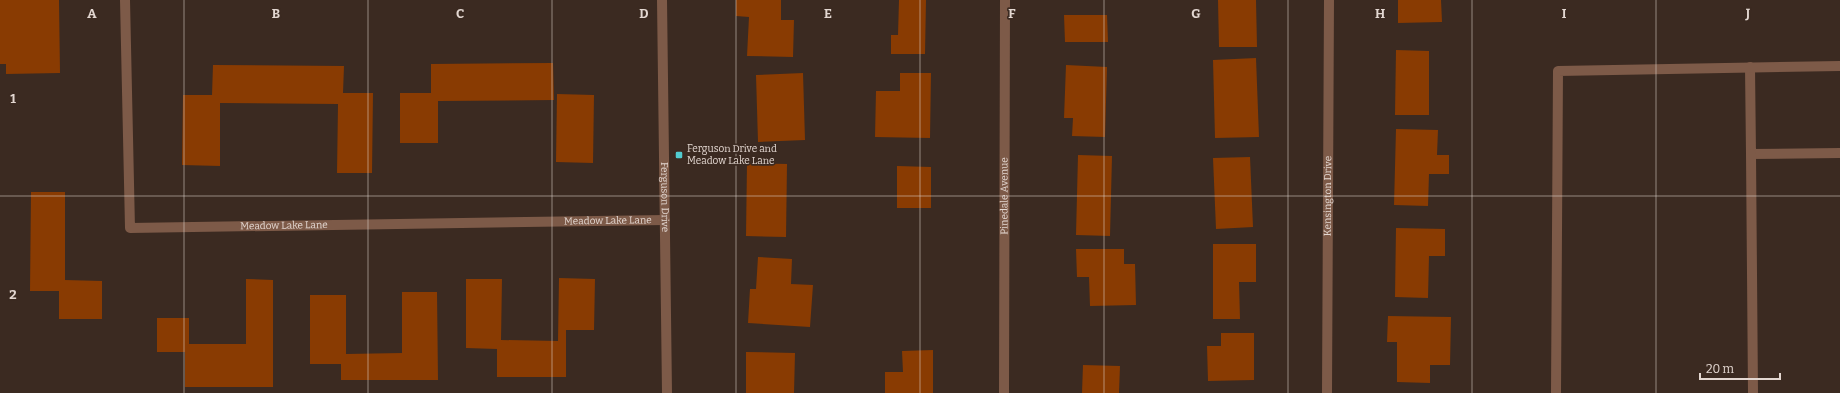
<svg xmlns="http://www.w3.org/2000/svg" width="1840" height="393" font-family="Bitter,serif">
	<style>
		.building { fill: #893b02 }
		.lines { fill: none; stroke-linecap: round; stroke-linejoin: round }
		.service { stroke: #7d5a48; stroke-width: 10 }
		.minor { stroke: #7d5a48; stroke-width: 10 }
		.tertiary { stroke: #7d5a48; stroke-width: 10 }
		.grid { fill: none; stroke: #e3d7d1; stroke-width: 1; stroke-opacity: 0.55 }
		.poi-dot { fill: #52ccd0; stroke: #3b2a21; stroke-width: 1.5 }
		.labels { text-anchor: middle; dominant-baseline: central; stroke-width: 3.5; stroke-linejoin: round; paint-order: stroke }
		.poi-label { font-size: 10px; fill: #e3d7d1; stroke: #3b2a21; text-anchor: start }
		.street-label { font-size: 10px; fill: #e3d7d1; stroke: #3b2a21 }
		.grid-label { font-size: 13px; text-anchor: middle; font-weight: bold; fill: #e3d7d1; stroke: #3b2a21; stroke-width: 3.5; stroke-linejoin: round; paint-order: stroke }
	</style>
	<rect width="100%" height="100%" fill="#3b2a21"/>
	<g class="building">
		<path d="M0,0H59L60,73L6,74V64H0Z"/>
		<path d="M736,0H781V20H794L793,57L747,56L749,17L736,16Z"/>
		<path d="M899,0H926L925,54H891V35H898Z"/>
		<path d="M1218,0H1256L1257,47H1219Z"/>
		<path d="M1398,0H1441L1442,22L1398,23Z"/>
		<path d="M1064,15H1107L1108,42H1065Z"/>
		<path d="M1396,50L1429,51V115H1395Z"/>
		<path d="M1256,58L1259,137L1215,138L1213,60Z"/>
		<path d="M553,63L554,100L438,101V143H400V93H431V64Z"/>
		<path d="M213,65L344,66L343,93H373L372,173H337L338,104L220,103V166L182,165L183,95H212Z"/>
		<path d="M1066,65L1107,67L1105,137L1072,136L1073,118H1064Z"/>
		<path d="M803,73L805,140L758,142L756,75Z"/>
		<path d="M900,73H931L930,138L875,137L876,91H900Z"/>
		<path d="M557,94L594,95L593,163L556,162Z"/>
		<path d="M1396,129L1438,130L1437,155H1449V174H1429L1428,206L1394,205Z"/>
		<path d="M1078,155L1112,156L1110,236L1076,235Z"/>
		<path d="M1250,157L1253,227L1216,229L1213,158Z"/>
		<path d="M747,163L787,164L786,237L746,236Z"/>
		<path d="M897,166L931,167V208H897Z"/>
		<path d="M31,192H65V280L102,281V319H59V291H30Z"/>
		<path d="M1396,228L1445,229V256H1429L1428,298L1395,297Z"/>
		<path d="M1213,244H1256V282H1239L1240,319H1213Z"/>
		<path d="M1076,249H1124V264H1135L1136,305L1090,306L1089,277H1077Z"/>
		<path d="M758,257L792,259L791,284L813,285L810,327L748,323L750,289H756Z"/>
		<path d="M559,278L595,279L594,330H566V377H497V349L466,348V279H502L501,340L558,341Z"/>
		<path d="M246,279L273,280V387H185V352H157V318H189V344H246Z"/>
		<path d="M402,292H437L438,380H341V364H310V295H346V354L402,353Z"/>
		<path d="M1388,316L1451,317L1450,365H1430V383L1397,382V342H1387Z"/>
		<path d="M1221,333H1254V380L1208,381L1207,346H1221Z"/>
		<path d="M933,350V393H885V372H903L902,351Z"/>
		<path d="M746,352L795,353L794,393H746Z"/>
		<path d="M1083,365L1120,366L1119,393H1082Z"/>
	</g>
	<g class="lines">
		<g class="service">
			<path id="s1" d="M125,0L130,228L665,220"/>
			<path d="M1750,67L1751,154L1840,153"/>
			<path d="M1751,154L1753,393"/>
			<path d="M1556,393L1558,71L1840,66"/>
		</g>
		<g class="minor">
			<path id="s2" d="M1004,393L1005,0"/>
			<path id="s3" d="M1327,393L1329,0"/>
		</g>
		<path class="tertiary" id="s4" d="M662,0L667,393"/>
	</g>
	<path class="grid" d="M184,0V393M368,0V393M552,0V393M736,0V393M920,0V393M1104,0V393M1288,0V393M1472,0V393M1656,0V393M0,196H1840"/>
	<rect class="poi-dot" x="675" y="151" width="8" height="8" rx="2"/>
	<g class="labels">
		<g class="poi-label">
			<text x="687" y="149">Ferguson Drive and<tspan x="687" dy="12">Meadow Lake Lane</tspan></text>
		</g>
		<g class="street-label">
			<text stroke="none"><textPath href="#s3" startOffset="197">Kensington Drive</textPath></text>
			<text stroke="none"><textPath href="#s4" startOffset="197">Ferguson Drive</textPath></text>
			<text stroke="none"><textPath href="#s2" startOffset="197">Pinedale Avenue</textPath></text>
			<text stroke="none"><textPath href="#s1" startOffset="706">Meadow Lake Lane</textPath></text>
			<text stroke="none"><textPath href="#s1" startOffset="382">Meadow Lake Lane</textPath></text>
		</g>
	</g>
	<g class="grid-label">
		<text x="92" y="18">A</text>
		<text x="276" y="18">B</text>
		<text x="460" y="18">C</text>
		<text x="644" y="18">D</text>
		<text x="828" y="18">E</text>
		<text x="1012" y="18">F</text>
		<text x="1196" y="18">G</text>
		<text x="1380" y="18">H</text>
		<text x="1564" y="18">I</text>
		<text x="1748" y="18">J</text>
		<text x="13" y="103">1</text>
		<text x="13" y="299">2</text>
	</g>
	<path d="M1700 373v6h80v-6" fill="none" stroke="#e3d7d1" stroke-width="2"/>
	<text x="1706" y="373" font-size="12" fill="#e3d7d1" stroke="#3b2a21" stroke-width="3" paint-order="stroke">20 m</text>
</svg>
